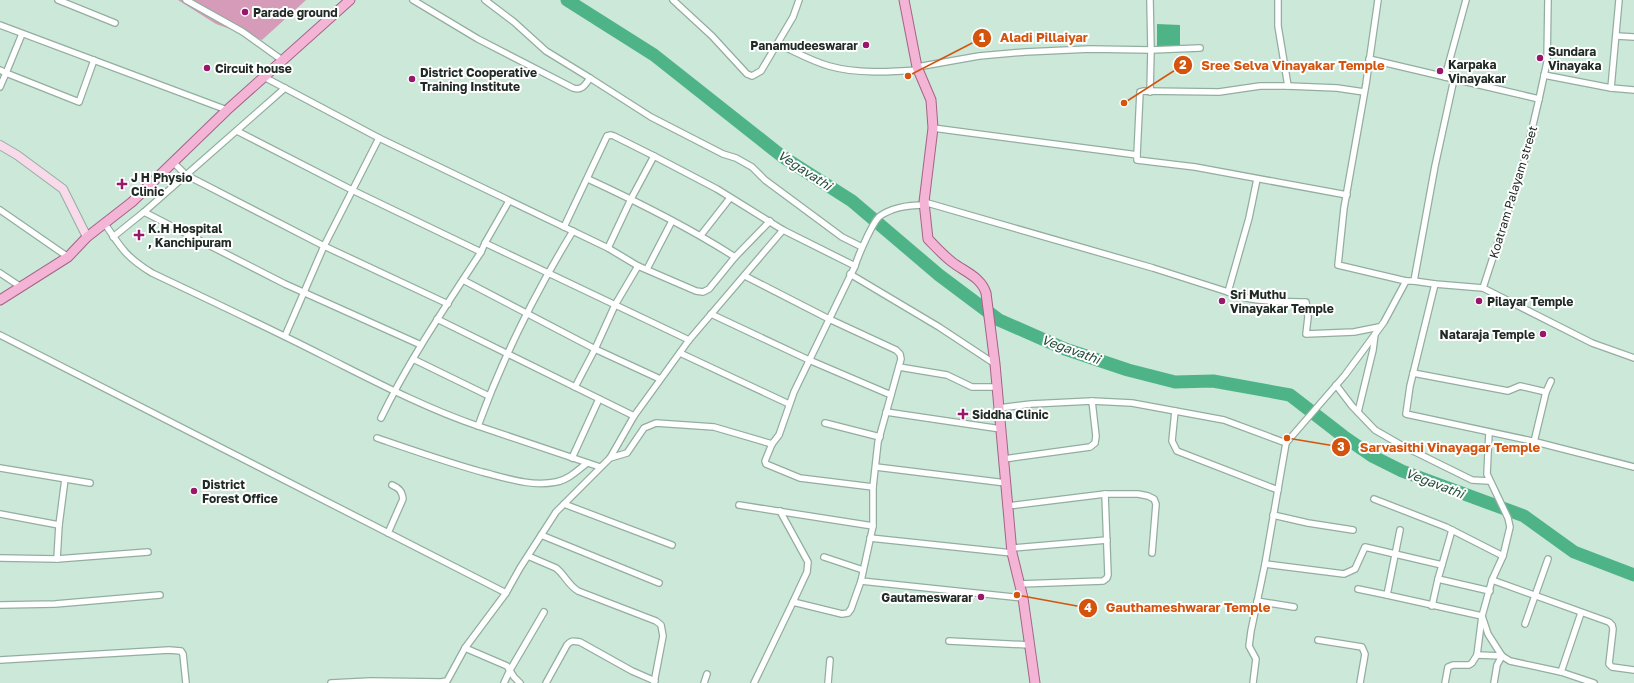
<svg xmlns="http://www.w3.org/2000/svg" width="1634" height="683" font-family="'Golos Text',sans-serif">
	<style>
		.green { fill: #d59bb8 }
		.water { fill: #4eb488 }
		.lines { fill: none; stroke-linecap: round; stroke-linejoin: round }
		.river { stroke: #4eb488; stroke-width: 13 }
		.street-casing { stroke: #93aea0; stroke-width: 8 }
		.secondary-casing { stroke: #93aea0; stroke-width: 10 }
		.primary-casing { stroke: #a56486; stroke-width: 11 }
		.street { stroke: #fff; stroke-width: 5.5 }
		.secondary { stroke: #f9daeb; stroke-width: 8 }
		.primary { stroke: #f4b4d6; stroke-width: 9 }
		.poi-dot { fill: #99166b; stroke: #fff; stroke-width: 1.5 }
		.labels { text-anchor: middle; dominant-baseline: central; stroke-width: 4; stroke-linejoin: round; paint-order: stroke }
		.poi-label { font-size: 12px; font-weight: bold; fill: #202b25; stroke: #fff; text-anchor: start }
		.street-label { font-size: 12px; fill: #202b25; stroke: #fff }
		.water-label { font-size: 13px; font-style: italic; fill: #244e3b; stroke: #fff }
		.leader { fill: none; stroke: #d4540e; stroke-width: 1.5 }
		.callout-dot { fill: #d4540e; stroke: #fff; stroke-width: 1.5 }
		.mark-label { font-size: 12px; text-anchor: middle; font-weight: bold; fill: #fff }
		.callout-label { font-size: 13px; text-anchor: middle; font-weight: bold; fill: #d4540e; stroke: #fff; stroke-width: 4; stroke-linejoin: round; paint-order: stroke }
	</style>
	<rect width="100%" height="100%" fill="#cbe8d9"/>
	<path class="green" d="M178,0H306L262,40L216,24Z"/>
	<path class="water" d="M1157,24L1180,25V47L1157,46Z"/>
	<g class="lines">
		<path class="river" d="M567,0L654,55L783,157L852,201L939,275L999,320L1065,349L1128,370L1175,382L1213,381L1290,395L1343,436L1372,456L1402,471L1524,516L1574,552L1634,575"/>
		<defs>
			<g id="street">
				<path d="M58,0L115,23"/>
				<path d="M186,0L243,32L282,60"/>
				<path d="M413,0L478,39L573,88C582,91 585,85 590,78L651,117L723,154L736,158L752,167L765,180L842,237L862,247"/>
				<path d="M485,0L514,22L546,51L590,78"/>
				<path d="M673,0L712,36L747,74L752,76L761,71L793,17L799,0"/>
				<path d="M1278,0V26L1288,86"/>
				<path d="M1378,0L1366,84L1344,208L1338,265L1406,281H1414L1435,284L1483,288L1592,343L1634,358"/>
				<path d="M0,25L227,110"/>
				<path d="M1617,36L1634,37"/>
				<path d="M778,44C794,51 811,61 829,66C857,74 890,72 919,70"/>
				<path d="M1369,59L1454,79L1435,166L1414,281"/>
				<path d="M917,67L979,56L1025,52L1090,49L1151,50L1200,48"/>
				<path d="M0,70L6,73L22,34"/>
				<path d="M1544,75L1611,88L1634,90"/>
				<path d="M264,77L379,138L608,248L638,266L696,291L703,292L709,289L735,257L770,221"/>
				<path d="M1445,77L1466,0"/>
				<path d="M1454,79L1539,99"/>
				<path d="M0,87L6,73L79,102L94,60"/>
				<path d="M1611,88L1619,0"/>
				<path d="M1150,92L1151,50L1150,0"/>
				<path d="M933,128L1130,154L1137,155V160L1195,167L1347,195"/>
				<path d="M237,131L352,190L481,252L485,243L689,340"/>
				<path d="M1137,155L1140,92L1144,91L1219,92L1260,86H1288L1337,88L1364,92"/>
				<path d="M173,162L186,175L324,246L448,304"/>
				<path d="M588,179C638,202 688,227 735,257"/>
				<path d="M924,202L1153,268L1228,292L1249,218L1257,179"/>
				<path d="M0,210L68,257"/>
				<path d="M144,212L285,284L421,345"/>
				<path d="M105,224C121,248 126,257 152,273C209,300 267,327 324,356C374,381 425,408 478,426C503,357 535,293 573,231"/>
				<path d="M564,227L607,136L611,135L614,136L654,156"/>
				<path d="M783,230L855,266"/>
				<path d="M701,235L730,198"/>
				<path d="M113,237L144,212L285,88"/>
				<path d="M485,243L509,201"/>
				<path d="M647,269L672,221"/>
				<path d="M0,273L21,287"/>
				<path d="M850,274L939,327L995,364"/>
				<path d="M745,276L829,319L896,350L900,354L901,359L878,442L873,487V526L861,581L1023,598"/>
				<path d="M463,280L595,349L660,379"/>
				<path d="M1435,284L1410,386L1406,414L1532,441L1634,467"/>
				<path d="M1483,288L1525,159L1539,99L1547,62L1548,0"/>
				<path d="M1228,292C1252,303 1280,301 1306,302L1308,317L1306,334L1354,332L1379,327"/>
				<path d="M711,314L809,360L891,395"/>
				<path d="M437,319L634,416"/>
				<path d="M0,335L506,593"/>
				<path d="M285,336L324,246L379,138"/>
				<path d="M680,353L789,404"/>
				<path d="M413,359L489,396"/>
				<path d="M899,367L947,375L972,387H997"/>
				<path d="M1413,373L1508,391L1520,386L1546,392"/>
				<path d="M1336,385L1352,406L1375,430L1401,445L1472,480L1489,481"/>
				<path d="M575,387L595,349L615,305L638,266"/>
				<path d="M999,408L1031,404L1092,401L1132,403L1224,420L1286,443"/>
				<path d="M1175,411L1172,441L1177,451L1278,490"/>
				<path d="M886,412L1001,429"/>
				<path d="M1358,412L1373,350L1375,334"/>
				<path d="M381,418C409,360 446,306 481,252"/>
				<path d="M825,423L880,437"/>
				<path d="M478,426L600,467"/>
				<path d="M377,438C412,450 446,462 482,472C506,478 531,487 556,482C568,480 578,470 587,463"/>
				<path d="M1534,442L1546,392L1551,381"/>
				<path d="M772,444L765,461L766,464L800,478L873,487"/>
				<path d="M572,458L599,399"/>
				<path d="M610,458L627,453L644,428L656,423L714,427L772,444L779,435L794,392L855,266C858,256 873,221 880,216C893,207 908,205 924,205"/>
				<path d="M1004,459L1090,447L1095,443L1096,436L1092,401"/>
				<path d="M876,467L1006,483"/>
				<path d="M0,468L90,483"/>
				<path d="M1374,499L1446,527L1503,556"/>
				<path d="M564,504L672,545"/>
				<path d="M739,505L873,526"/>
				<path d="M1008,506L1105,494H1138L1148,496L1154,499L1156,504L1152,553"/>
				<path d="M780,511L808,562L807,572L793,602"/>
				<path d="M0,514L59,525"/>
				<path d="M1273,515L1308,523L1353,530"/>
				<path d="M1400,530L1387,595L1482,616L1488,634L1502,656L1510,661L1561,672L1594,683"/>
				<path d="M388,533L403,499C402,491 399,488 392,485"/>
				<path d="M541,535L659,583"/>
				<path d="M870,538L1012,553"/>
				<path d="M1012,548L1107,540"/>
				<path d="M528,556L556,568C565,575 567,584 578,591L656,621L661,625L663,636L654,683"/>
				<path d="M824,557L863,570"/>
				<path d="M0,558L57,559L148,552"/>
				<path d="M57,559L59,525L65,479"/>
				<path d="M1265,564L1344,574L1355,569L1365,547L1442,565"/>
				<path d="M1438,579L1452,530"/>
				<path d="M1492,580L1609,622L1612,625L1613,629L1609,664L1612,667L1634,670"/>
				<path d="M1019,584L1103,581L1107,578L1108,575L1105,494"/>
				<path d="M1358,589L1387,595"/>
				<path d="M1257,601L1294,607"/>
				<path d="M0,605L55,604L160,595"/>
				<path d="M1432,606L1438,579L1490,591"/>
				<path d="M1525,624L1548,559"/>
				<path d="M1318,640L1362,647L1365,654L1360,683"/>
				<path d="M949,641L1030,645"/>
				<path d="M1477,655L1502,656"/>
				<path d="M0,660L169,650L181,651L183,654L186,683"/>
				<path d="M1561,672L1581,613"/>
				<path d="M331,683L371,681L441,682L447,681L465,648"/>
				<path d="M504,683L510,670L544,612"/>
				<path d="M520,683L514,677L507,666L465,648L506,593L520,568L556,512L610,458L634,416L689,340L783,230L717,189L654,156L631,199L608,248"/>
				<path d="M546,683L567,645C571,640 574,641 580,642L632,671L655,681"/>
				<path d="M704,683L707,674"/>
				<path d="M754,683L793,602L842,614L848,613L851,609L861,581"/>
				<path d="M828,683L830,660"/>
				<path d="M1253,683L1256,659L1249,646L1251,631L1265,564L1286,443L1345,375L1384,322L1406,281"/>
				<path d="M1445,683L1448,667L1453,665H1469L1472,663L1477,655L1482,616L1492,580L1503,556L1510,527L1508,518L1487,474L1489,433"/>
				<path d="M1494,683L1497,665L1502,656"/>
			</g>
			<path id="secondary" d="M0,145L17,155L63,189L87,237"/>
			<g id="primary">
				<path d="M904,0L917,67L931,100L933,128L924,202L928,239C936,247 943,255 952,262C965,272 981,277 986,293L995,364L1012,553L1023,598L1035,683"/>
				<path d="M0,300L68,257L87,237L132,202L227,110L350,0"/>
			</g>
		</defs>
		<use href="#street" class="street-casing"/>
		<use href="#secondary" class="secondary-casing"/>
		<use href="#primary" class="primary-casing"/>
		<use href="#street" class="street"/>
		<use href="#secondary" class="secondary"/>
		<use href="#primary" class="primary"/>
	</g>
	<g class="poi-dot">
		<circle cx="245" cy="12" r="4"/>
		<circle cx="866" cy="45" r="4"/>
		<circle cx="1540" cy="58" r="4"/>
		<circle cx="207" cy="68" r="4"/>
		<circle cx="1440" cy="71" r="4"/>
		<circle cx="412" cy="79" r="4"/>
		<path d="M120 178h4v4h4v4h-4v4h-4v-4h-4v-4h4z"/>
		<path d="M137 229h4v4h4v4h-4v4h-4v-4h-4v-4h4z"/>
		<circle cx="1222" cy="301" r="4"/>
		<circle cx="1479" cy="301" r="4"/>
		<circle cx="1543" cy="334" r="4"/>
		<path d="M961 408h4v4h4v4h-4v4h-4v-4h-4v-4h4z"/>
		<circle cx="194" cy="491" r="4"/>
		<circle cx="981" cy="597" r="4"/>
	</g>
	<g class="labels">
		<g class="poi-label">
			<text x="253" y="12">Parade ground</text>
			<text x="858" y="45" text-anchor="end">Panamudeeswarar</text>
			<text x="1548" y="51">Sundara<tspan x="1548" dy="14">Vinayaka</tspan></text>
			<text x="1448" y="64">Karpaka<tspan x="1448" dy="14">Vinayakar</tspan></text>
			<text x="215" y="68">Circuit house</text>
			<text x="420" y="72">District Cooperative<tspan x="420" dy="14">Training Institute</tspan></text>
			<text x="131" y="177">J H Physio<tspan x="131" dy="14">Clinic</tspan></text>
			<text x="148" y="228">K.H Hospital<tspan x="148" dy="14">, Kanchipuram</tspan></text>
			<text x="1230" y="294">Sri Muthu<tspan x="1230" dy="14">Vinayakar Temple</tspan></text>
			<text x="1487" y="301">Pilayar Temple</text>
			<text x="1535" y="334" text-anchor="end">Nataraja Temple</text>
			<text x="972" y="414">Siddha Clinic</text>
			<text x="202" y="484">District<tspan x="202" dy="14">Forest Office</tspan></text>
			<text x="973" y="597" text-anchor="end">Gautameswarar</text>
		</g>
		<g class="street-label">
			<text transform="translate(1513 192) rotate(-73)">Koatram Palayam street</text>
		</g>
		<g class="water-label">
			<text transform="translate(805 170) rotate(33)">Vegavathi</text>
			<text transform="translate(1071 349) rotate(20)">Vegavathi</text>
			<text transform="translate(1435 483) rotate(21)">Vegavathi</text>
		</g>
	</g>
	<path class="leader" d="M908 76L982 38M1124 103L1183 65M1287 438L1341 447M1017 595L1088 608"/>
	<g class="callout-dot">
		<circle cx="908" cy="76" r="4"/>
		<circle cx="1124" cy="103" r="4"/>
		<circle cx="1287" cy="438" r="4"/>
		<circle cx="1017" cy="595" r="4"/>
		<circle cx="982" cy="38" r="10"/>
		<circle cx="1183" cy="65" r="10"/>
		<circle cx="1341" cy="447" r="10"/>
		<circle cx="1088" cy="608" r="10"/>
	</g>
	<g class="mark-label">
		<text x="982" y="42">1</text>
		<text x="1183" y="69">2</text>
		<text x="1341" y="451">3</text>
		<text x="1088" y="612">4</text>
	</g>
	<g class="callout-label">
		<text x="1044" y="42">Aladi Pillaiyar</text>
		<text x="1293" y="70">Sree Selva Vinayakar Temple</text>
		<text x="1450" y="452">Sarvasithi Vinayagar Temple</text>
		<text x="1188" y="612">Gauthameshwarar Temple</text>
	</g>
</svg>
